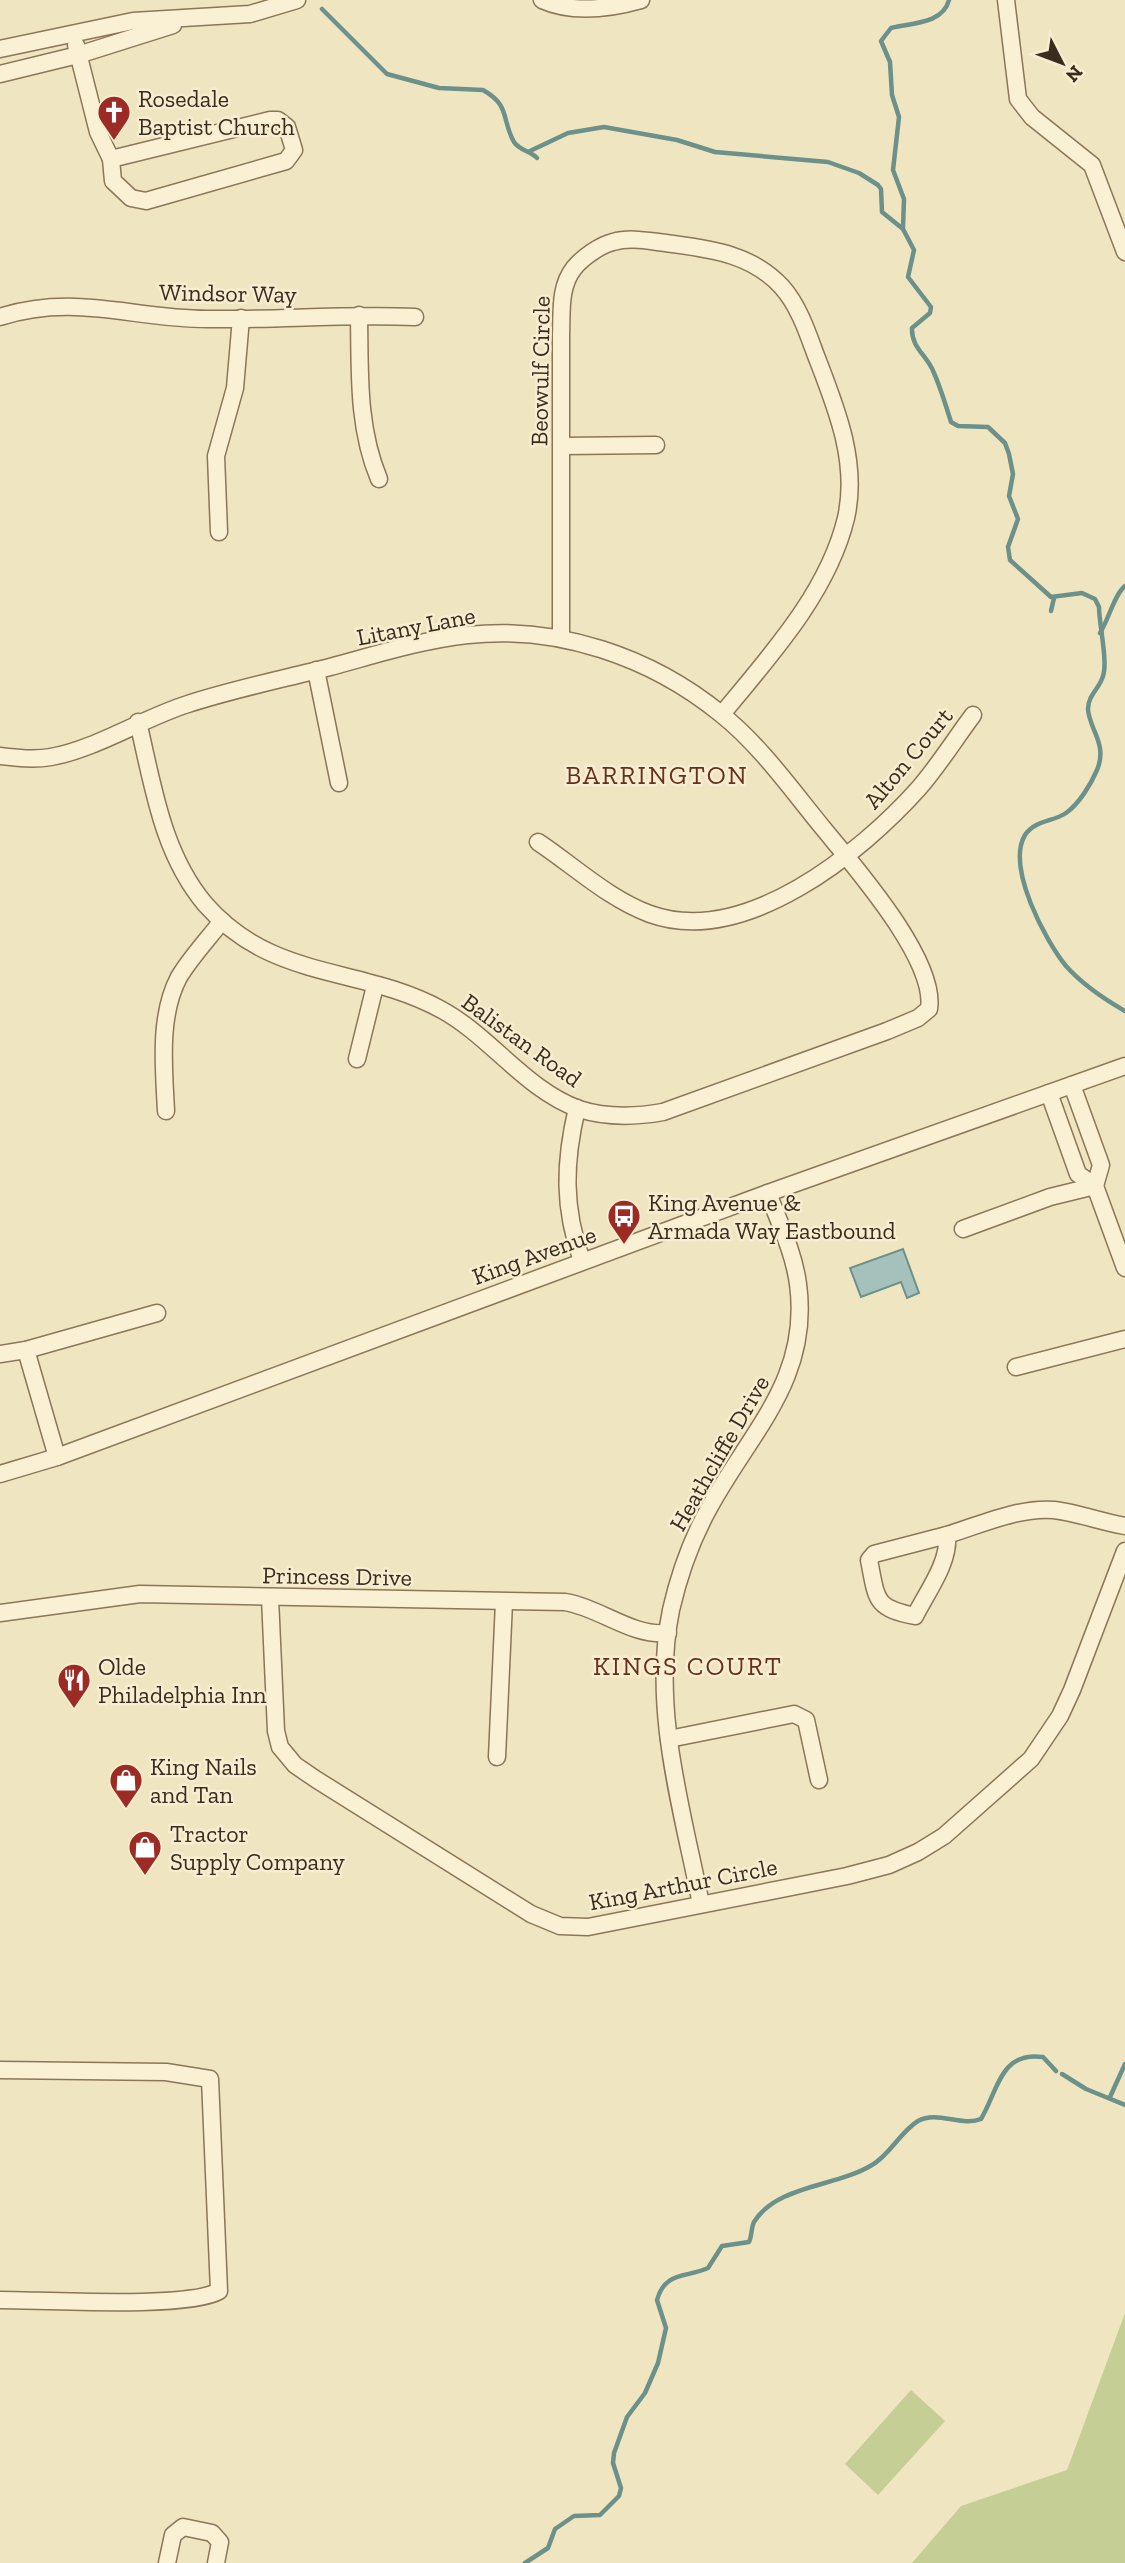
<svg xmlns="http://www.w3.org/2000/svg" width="1125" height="2563" font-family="'Zilla Slab',serif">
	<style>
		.green { fill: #c5cf95 }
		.water { fill: #a4c2bb; stroke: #6b918a; stroke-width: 2 }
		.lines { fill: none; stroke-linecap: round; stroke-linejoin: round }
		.stream { stroke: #6b918a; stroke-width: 4.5 }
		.minor-casing { stroke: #8b7658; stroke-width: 19 }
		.minor { stroke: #faf1d5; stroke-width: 16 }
		.labels { text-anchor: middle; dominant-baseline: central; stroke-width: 5; stroke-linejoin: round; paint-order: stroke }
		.poi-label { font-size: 24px; fill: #3a2d1d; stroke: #f7eed1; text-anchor: start }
		.street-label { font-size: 24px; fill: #3a2d1d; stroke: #f7eed1 }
		.neighbourhood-label { font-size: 26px; letter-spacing: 2px; fill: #692f1a; stroke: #f7eed1 }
	</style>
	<rect width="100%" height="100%" fill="#f0e5c1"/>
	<g class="green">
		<path d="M1125,2313V2563H912L961,2506L1067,2470Z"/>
		<path d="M911,2390L945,2421L878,2495L845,2464Z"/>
	</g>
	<path class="water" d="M903,1249L919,1293L907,1298L901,1282L861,1297L850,1268Z"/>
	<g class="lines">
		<g class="stream">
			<path d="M322,9L387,74L439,88L483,90C511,106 501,119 514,142C519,150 530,151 537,158"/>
			<path d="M530,151L568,133L604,127L677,140L715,152L828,162L859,173L878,185L881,189L882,212L903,229L914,250L908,277L931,307L930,313L912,328C911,348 928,356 934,373C941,389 946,406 951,422L958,426L988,427L1005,443L1009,454L1013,474L1009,496L1018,519L1008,547L1010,560L1051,597L1082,593L1095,599L1099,607C1099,624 1108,661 1103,676C1100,688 1088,695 1088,709C1089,729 1108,744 1097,770C1091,784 1079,804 1066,813C1053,822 1035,820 1025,835C1006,867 1045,940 1066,966C1082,984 1104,999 1125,1011"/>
			<path d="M903,228L904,199L893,170L899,117L892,95L890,62L881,41L891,28C911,23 943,24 949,0"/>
			<path d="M1051,611L1054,598"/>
			<path d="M1100,633C1109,619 1114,595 1125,586"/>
			<path d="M1062,2074L1086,2089L1125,2105"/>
			<path d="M1110,2097L1125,2064"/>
			<path d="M525,2563L548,2548L555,2529L574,2516L600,2515L619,2496L621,2488L613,2463L614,2453L627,2417L645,2393L658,2363L666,2328L657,2300C665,2271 686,2278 708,2268L722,2246L749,2242C752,2236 751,2228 754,2222C777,2185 836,2187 872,2165C890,2155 900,2132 918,2121C937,2110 962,2127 981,2119C998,2091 1000,2051 1043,2057L1056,2071"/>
		</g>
		<defs>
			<g id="minor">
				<path d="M542,0C573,14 609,9 641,0"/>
				<path d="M1006,0L1018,99L1032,117L1092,165L1125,252"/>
				<path d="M76,45L98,132L111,159"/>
				<path d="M0,49L133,21L250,14L297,0"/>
				<path d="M0,74L78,55L173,25"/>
				<path d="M270,120H278L287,127L294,150L286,161L146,201L131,198L113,181L111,159Z"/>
				<path d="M359,315C360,371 357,427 379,479"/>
				<path d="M0,317C75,293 133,319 207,319C276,320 345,314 415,317"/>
				<path d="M562,446L656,445"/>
				<path d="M219,532L216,456L235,388L241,318"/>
				<path d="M561,638V335C562,312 559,287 574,268C582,258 600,245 613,242C630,237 648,241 666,243C709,249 751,253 782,287C798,305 807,331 815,353C835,405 859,461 846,518C828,593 769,657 722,714"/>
				<path d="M316,670L339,783"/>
				<path d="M0,756C17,758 34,760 51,757C96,749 143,718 188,704C234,689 283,679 330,667C375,655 421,640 468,635C558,625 651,657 721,714C760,745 791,789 823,828C854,866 937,960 929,1009L918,1018L887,1031L663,1112C635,1117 607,1118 579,1109C526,1090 491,1037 442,1010C360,965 273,982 205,904C162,853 153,785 138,722"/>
				<path d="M538,842C574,866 609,899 650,914C744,948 861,853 919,788C939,765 955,739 973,715"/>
				<path d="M357,1059L375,986"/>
				<path d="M1049,1093L1078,1174L1095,1186L1101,1165L1072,1085"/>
				<path d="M577,1108C564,1163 563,1208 582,1261"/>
				<path d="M166,1111C164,1069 158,1016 179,977C191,957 208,939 222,921"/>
				<path d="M963,1229L1050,1197L1095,1186L1125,1268"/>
				<path d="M26,1350L57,1457"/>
				<path d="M0,1354L26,1350L157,1313"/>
				<path d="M1016,1367L1125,1339"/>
				<path d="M0,1474L57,1457L768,1193L1125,1066"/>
				<path d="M947,1535C950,1562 927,1592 915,1616C874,1608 877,1600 869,1560L874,1554Z"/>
				<path d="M947,1535C980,1525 1019,1507 1054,1510C1078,1513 1102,1522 1125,1526"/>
				<path d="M270,1598L276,1731L280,1747L295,1765L317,1780L531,1914L560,1926L588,1927L847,1876L889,1865L918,1852L944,1836L1031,1759L1060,1716L1072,1690L1125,1551"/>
				<path d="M0,1613L140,1594L565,1602C601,1608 632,1637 668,1633"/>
				<path d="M669,1739L794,1714L806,1720L819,1780"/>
				<path d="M497,1757L504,1602"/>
				<path d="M701,1904C682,1808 651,1708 671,1610C679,1575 691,1541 708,1510C749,1433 811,1380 798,1284C794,1253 779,1222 768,1193"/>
				<path d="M0,2070L166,2072L210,2079L219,2291C189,2309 43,2300 0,2300"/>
				<path d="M167,2563L173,2535L183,2527L212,2533L220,2542L216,2563"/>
			</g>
		</defs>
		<use href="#minor" class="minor-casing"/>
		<use href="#minor" class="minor"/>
	</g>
	<defs>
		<symbol id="church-pin" viewBox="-11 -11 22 30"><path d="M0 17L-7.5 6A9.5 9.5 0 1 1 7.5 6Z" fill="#9d2b25" stroke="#f7eed1"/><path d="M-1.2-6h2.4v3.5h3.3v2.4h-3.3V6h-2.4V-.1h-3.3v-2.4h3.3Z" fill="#fff"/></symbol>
		<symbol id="bus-pin" viewBox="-11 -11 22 30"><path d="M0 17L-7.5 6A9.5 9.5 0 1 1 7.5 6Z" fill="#9d2b25" stroke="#f7eed1"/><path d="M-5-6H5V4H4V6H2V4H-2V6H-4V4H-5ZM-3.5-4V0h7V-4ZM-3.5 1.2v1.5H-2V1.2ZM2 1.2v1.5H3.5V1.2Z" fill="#fff"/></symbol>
		<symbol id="restaurant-pin" viewBox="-11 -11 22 30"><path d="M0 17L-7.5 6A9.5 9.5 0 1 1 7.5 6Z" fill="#9d2b25" stroke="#f7eed1"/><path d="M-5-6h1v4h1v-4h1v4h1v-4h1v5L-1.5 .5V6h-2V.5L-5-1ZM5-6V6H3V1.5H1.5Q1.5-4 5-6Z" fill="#fff"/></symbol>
		<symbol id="shop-pin" viewBox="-11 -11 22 30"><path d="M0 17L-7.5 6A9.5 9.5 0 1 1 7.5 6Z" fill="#9d2b25" stroke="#f7eed1"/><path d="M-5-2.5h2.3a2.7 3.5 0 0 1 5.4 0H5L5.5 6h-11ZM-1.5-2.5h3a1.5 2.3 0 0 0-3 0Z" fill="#fff"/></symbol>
	</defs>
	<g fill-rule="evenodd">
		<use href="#church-pin" x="95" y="93" width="38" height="52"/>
		<use href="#bus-pin" x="605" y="1197" width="38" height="52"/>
		<use href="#restaurant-pin" x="55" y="1661" width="38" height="52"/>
		<use href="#shop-pin" x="107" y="1761" width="38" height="52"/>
		<use href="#shop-pin" x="126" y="1828" width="38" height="52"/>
	</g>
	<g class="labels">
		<g class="poi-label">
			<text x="138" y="98">Rosedale<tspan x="138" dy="28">Baptist Church</tspan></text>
			<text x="648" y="1202">King Avenue &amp;<tspan x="648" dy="28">Armada Way Eastbound</tspan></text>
			<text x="98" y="1666">Olde<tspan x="98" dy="28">Philadelphia Inn</tspan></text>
			<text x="150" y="1766">King Nails<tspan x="150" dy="28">and Tan</tspan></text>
			<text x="170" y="1833">Tractor<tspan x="170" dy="28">Supply Company</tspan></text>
		</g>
		<g class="street-label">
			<text transform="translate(228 293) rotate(1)">Windsor Way</text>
			<text transform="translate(540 371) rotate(-89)">Beowulf Circle</text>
			<text transform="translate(416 626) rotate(-11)">Litany Lane</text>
			<text transform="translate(908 758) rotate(-50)">Alton Court</text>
			<text transform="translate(522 1040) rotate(36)">Balistan Road</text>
			<text transform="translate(534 1255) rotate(-20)">King Avenue</text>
			<text transform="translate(719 1453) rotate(-60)">Heathcliffe Drive</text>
			<text transform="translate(337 1576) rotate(1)">Princess Drive</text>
			<text transform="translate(683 1884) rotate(-11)">King Arthur Circle</text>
		</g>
		<g class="neighbourhood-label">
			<text x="657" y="775">BARRINGTON</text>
			<text x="688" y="1666">KINGS COURT</text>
		</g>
	</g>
	<g transform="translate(1062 63) rotate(132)" stroke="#f7eed1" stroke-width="5" paint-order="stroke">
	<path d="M0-5L12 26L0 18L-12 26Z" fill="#3a2d1d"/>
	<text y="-10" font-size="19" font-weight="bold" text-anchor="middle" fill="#3a2d1d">N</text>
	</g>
</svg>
